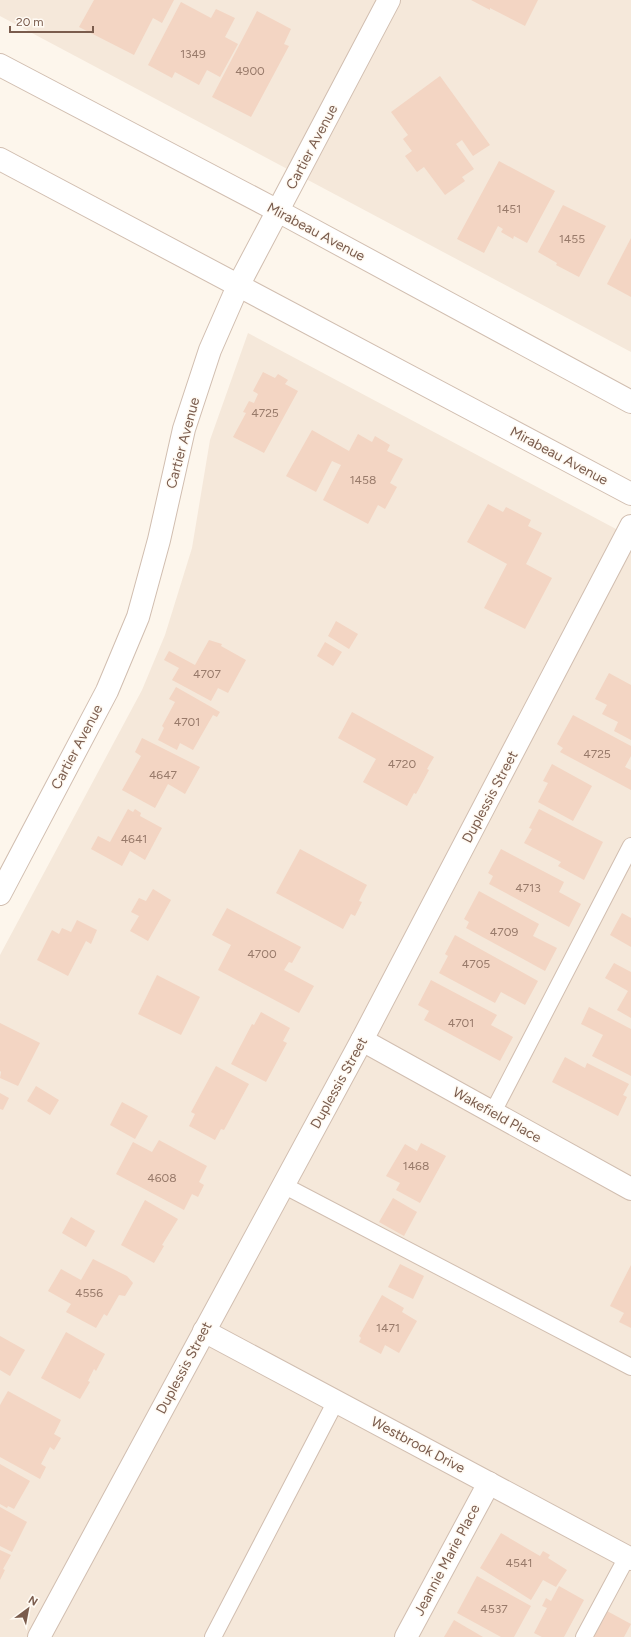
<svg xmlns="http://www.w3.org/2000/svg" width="631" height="1637" font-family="Figtree,sans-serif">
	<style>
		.residential { fill: #f5e8da }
		.building { fill: #f3d5c3 }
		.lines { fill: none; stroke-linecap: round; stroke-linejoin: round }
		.service-casing { stroke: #d1beb0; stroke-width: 18 }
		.minor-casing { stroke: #d1beb0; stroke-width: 24 }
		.tertiary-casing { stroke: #d1beb0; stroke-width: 24 }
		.service { stroke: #fff; stroke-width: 16 }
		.minor { stroke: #fff; stroke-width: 22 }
		.tertiary { stroke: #fff; stroke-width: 22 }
		.labels { text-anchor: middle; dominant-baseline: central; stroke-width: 3; stroke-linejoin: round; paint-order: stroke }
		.number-label { font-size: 12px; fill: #987a6a }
		.street-label { font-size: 14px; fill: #7a5c4d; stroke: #fffaf3 }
	</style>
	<rect width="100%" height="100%" fill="#fdf6ec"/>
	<g class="residential">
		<path d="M0,0H631V352L0,16Z"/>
		<path d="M248,333L631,537V1637H0V955L142,690L165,635L192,548L210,440Z"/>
	</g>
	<g class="building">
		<path d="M94,0H174L162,23L153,18L134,55L79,27Z"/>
		<path d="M471,0H538L525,26L490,8V10Z"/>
		<path d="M181,2L211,18L216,9L235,18L225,37L238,44L220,77L207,70L199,85L175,72L172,78L148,65Z"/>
		<path d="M257,11L291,29L284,44L289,46L251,117L212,97Z"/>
		<path d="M440,76L490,145L473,156L462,140L456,144L474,169L462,177L465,181L445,195L424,167L417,172L405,156L412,151L403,139L408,135L391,112Z"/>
		<path d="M499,161L555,191L527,243L514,236L513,239L501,232L503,229L498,226L484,253L457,239Z"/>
		<path d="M563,205L606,226L579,277L556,265L557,263L538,252Z"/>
		<path d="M631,238V297L607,284Z"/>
		<path d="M263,372L275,378L278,374L288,380L285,384L298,391L264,453L233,437L246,413L243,412L249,401L254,403L258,394L253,391Z"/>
		<path d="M312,430L349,451L358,434L372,442L375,436L390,445L387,451L403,459L390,483L397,487L385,509L378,505L368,524L323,500L341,465L332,461L316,492L286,476Z"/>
		<path d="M488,504L503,512L506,507L531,520L528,526L542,533L526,564L552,578L525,629L484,608L507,564L467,542Z"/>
		<path d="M336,621L358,634L349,649L328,636Z"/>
		<path d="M209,640L222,644L221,646L246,660L228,693L218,688L211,701L172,680L179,668L164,660L169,651L195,665Z"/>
		<path d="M325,642L342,652L333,666L317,656Z"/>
		<path d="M609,673L631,685V740L614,731L618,722L602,714L607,705L595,699Z"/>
		<path d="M176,687L220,712L217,717L213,715L193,750L180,743L177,750L158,740L164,728L162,726L175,702L169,699Z"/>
		<path d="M352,712L434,757L427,769L429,770L416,794L414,793L407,806L363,782L376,759L338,738Z"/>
		<path d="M573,715L631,746V756L625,767L631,770V790L560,752L563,748L557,744Z"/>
		<path d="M142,738L200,767L185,794L168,784L155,808L122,790L141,756L135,752Z"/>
		<path d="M552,764L592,786L573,821L538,802L548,783L543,781Z"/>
		<path d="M128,809L133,812L135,809L141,813L140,816L162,828L145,860L130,851L122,866L91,849L98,836L110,842Z"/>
		<path d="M539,809L603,842L584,880L558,866L561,862L524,843L532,829L529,828Z"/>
		<path d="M300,849L367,885L359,901L362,902L355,916L351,914L343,929L276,893Z"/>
		<path d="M501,849L564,882L559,892L581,904L569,927L489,884L493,876L488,873Z"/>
		<path d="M153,889L171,900L148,941L130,931L139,916L131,912L139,898L146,901Z"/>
		<path d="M479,891L539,924L533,936L557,948L545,971L466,928L469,922L464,919Z"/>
		<path d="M227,908L301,947L292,963L289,962L284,970L314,986L299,1013L218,970L231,945L212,935Z"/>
		<path d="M622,913L631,918V947L610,935Z"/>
		<path d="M77,920L97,930L91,944L86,941L68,976L37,960L52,930L59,934L62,928L71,932Z"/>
		<path d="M455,935L538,981L525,1005L501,992L495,1003L439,973L448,956L445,954Z"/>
		<path d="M614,963L631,972V1018L617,1010L628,991L605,978Z"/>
		<path d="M157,975L200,997L181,1035L138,1014Z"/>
		<path d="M431,980L497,1015L491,1025L513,1037L500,1061L424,1020L429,1011L418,1005Z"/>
		<path d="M589,1007L631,1029V1076L592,1056L603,1035L581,1024Z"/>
		<path d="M261,1012L290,1028L283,1041L287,1043L266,1082L231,1064L252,1024L254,1025Z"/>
		<path d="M0,1023L40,1043L18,1086L0,1078L1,1072L0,1071Z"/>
		<path d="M565,1057L585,1068L587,1063L629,1084L623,1095L627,1097L618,1116L552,1082Z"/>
		<path d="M216,1066L249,1084L224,1130L221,1129L215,1140L189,1126L195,1114L191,1112Z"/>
		<path d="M36,1086L59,1100L50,1115L27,1101Z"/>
		<path d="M0,1093L9,1098L3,1110L0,1109Z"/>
		<path d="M122,1102L148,1116L135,1139L110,1125Z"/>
		<path d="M159,1140L207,1166L199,1182L204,1185L198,1197L192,1194L184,1210L116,1174L133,1142L152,1152Z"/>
		<path d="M421,1143L446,1156L420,1203L396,1190L400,1183L386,1176L405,1144L417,1151Z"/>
		<path d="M393,1198L417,1212L404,1236L379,1222Z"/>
		<path d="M145,1200L178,1219L162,1245L164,1246L154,1263L121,1245Z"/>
		<path d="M71,1217L95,1231L86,1247L62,1233Z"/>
		<path d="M93,1259L127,1276L133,1283L125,1296L119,1295L107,1316L104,1314L96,1328L66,1312L71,1304L48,1291L61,1269L81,1280Z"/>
		<path d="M400,1264L424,1276L413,1299L388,1287Z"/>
		<path d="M631,1265V1328L619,1322L624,1313L610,1306Z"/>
		<path d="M382,1295L404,1308L402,1312L417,1321L399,1353L385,1345L381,1354L359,1342L361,1338L359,1336Z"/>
		<path d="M66,1332L105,1354L96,1371L94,1369L88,1381L90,1382L80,1399L41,1378Z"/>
		<path d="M0,1336L25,1350L10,1376L0,1370Z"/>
		<path d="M8,1391L61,1420L54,1434L61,1438L54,1450L50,1447L41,1464L46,1467L40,1479L0,1457V1405Z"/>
		<path d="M0,1464L30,1481L14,1509L8,1506L7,1508L0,1504Z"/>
		<path d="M0,1507L27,1522L12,1552L0,1546Z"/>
		<path d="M501,1533L540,1556L543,1551L550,1555L548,1558L567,1570L556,1587L543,1580L531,1600L480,1568Z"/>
		<path d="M0,1550L11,1555L3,1569L5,1570L0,1580Z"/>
		<path d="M477,1576L531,1606L514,1637H501L457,1613Z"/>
		<path d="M559,1586L584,1600L564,1637H542L534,1633L547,1608L542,1606L546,1598L551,1601Z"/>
		<path d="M607,1611L631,1624L624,1637H592Z"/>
		<path d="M454,1620L483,1637H444Z"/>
	</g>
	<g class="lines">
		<defs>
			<g id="service">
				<path d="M493,1112L631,846"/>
				<path d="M283,1185L631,1367"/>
				<path d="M213,1637L336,1401"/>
				<path d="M584,1637L627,1557"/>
			</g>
			<g id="minor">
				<path d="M0,894L107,691L138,617L159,540L184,429L210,350L238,286L389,0"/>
				<path d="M362,1040L631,1189"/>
				<path d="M204,1331L631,1559"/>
				<path d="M39,1637L362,1040L631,526"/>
				<path d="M406,1637L489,1483"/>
			</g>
			<g id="tertiary">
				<path d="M0,65L278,211L631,402"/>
				<path d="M0,159L631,494"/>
			</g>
		</defs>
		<use href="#service" class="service-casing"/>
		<use href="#minor" class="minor-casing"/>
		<use href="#tertiary" class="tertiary-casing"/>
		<use href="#service" class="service"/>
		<use href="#minor" class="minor"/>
		<use href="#tertiary" class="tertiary"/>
	</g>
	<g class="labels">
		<g class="number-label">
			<text x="193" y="54">1349</text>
			<text x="250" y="71">4900</text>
			<text x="509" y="209">1451</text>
			<text x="572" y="239">1455</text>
			<text x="265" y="413">4725</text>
			<text x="363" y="480">1458</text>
			<text x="207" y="674">4707</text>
			<text x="187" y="722">4701</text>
			<text x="597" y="754">4725</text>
			<text x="402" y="764">4720</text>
			<text x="163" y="775">4647</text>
			<text x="134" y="839">4641</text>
			<text x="528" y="888">4713</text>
			<text x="504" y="932">4709</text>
			<text x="262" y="954">4700</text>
			<text x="476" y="964">4705</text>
			<text x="461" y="1023">4701</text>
			<text x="416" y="1166">1468</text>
			<text x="162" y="1178">4608</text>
			<text x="89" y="1293">4556</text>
			<text x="388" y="1328">1471</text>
			<text x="519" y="1563">4541</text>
			<text x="494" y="1609">4537</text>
		</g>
		<g class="street-label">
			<text transform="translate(312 147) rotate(-62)">Cartier Avenue</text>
			<text transform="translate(316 232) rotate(28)">Mirabeau Avenue</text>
			<text transform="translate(183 443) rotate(-75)">Cartier Avenue</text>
			<text transform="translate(559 456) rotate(28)">Mirabeau Avenue</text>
			<text transform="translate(77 747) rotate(-62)">Cartier Avenue</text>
			<text transform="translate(490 797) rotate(-62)">Duplessis Street</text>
			<text transform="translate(339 1083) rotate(-61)">Duplessis Street</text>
			<text transform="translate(497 1115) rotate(29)">Wakefield Place</text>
			<text transform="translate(184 1368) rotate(-62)">Duplessis Street</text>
			<text transform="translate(418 1445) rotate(28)">Westbrook Drive</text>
			<text transform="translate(447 1560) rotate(-62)">Jeannie Marie Place</text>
		</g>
	</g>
	<g transform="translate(28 1609) rotate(32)" stroke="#fffaf3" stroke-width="3" paint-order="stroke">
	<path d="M0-3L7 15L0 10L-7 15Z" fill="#7a5c4d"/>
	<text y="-6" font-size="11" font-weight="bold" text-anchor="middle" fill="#7a5c4d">N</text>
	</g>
	<path d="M10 26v6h83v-6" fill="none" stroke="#7a5c4d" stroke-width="2"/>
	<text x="16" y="26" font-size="12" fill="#7a5c4d" stroke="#fffaf3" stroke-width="3" paint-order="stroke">20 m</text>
</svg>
